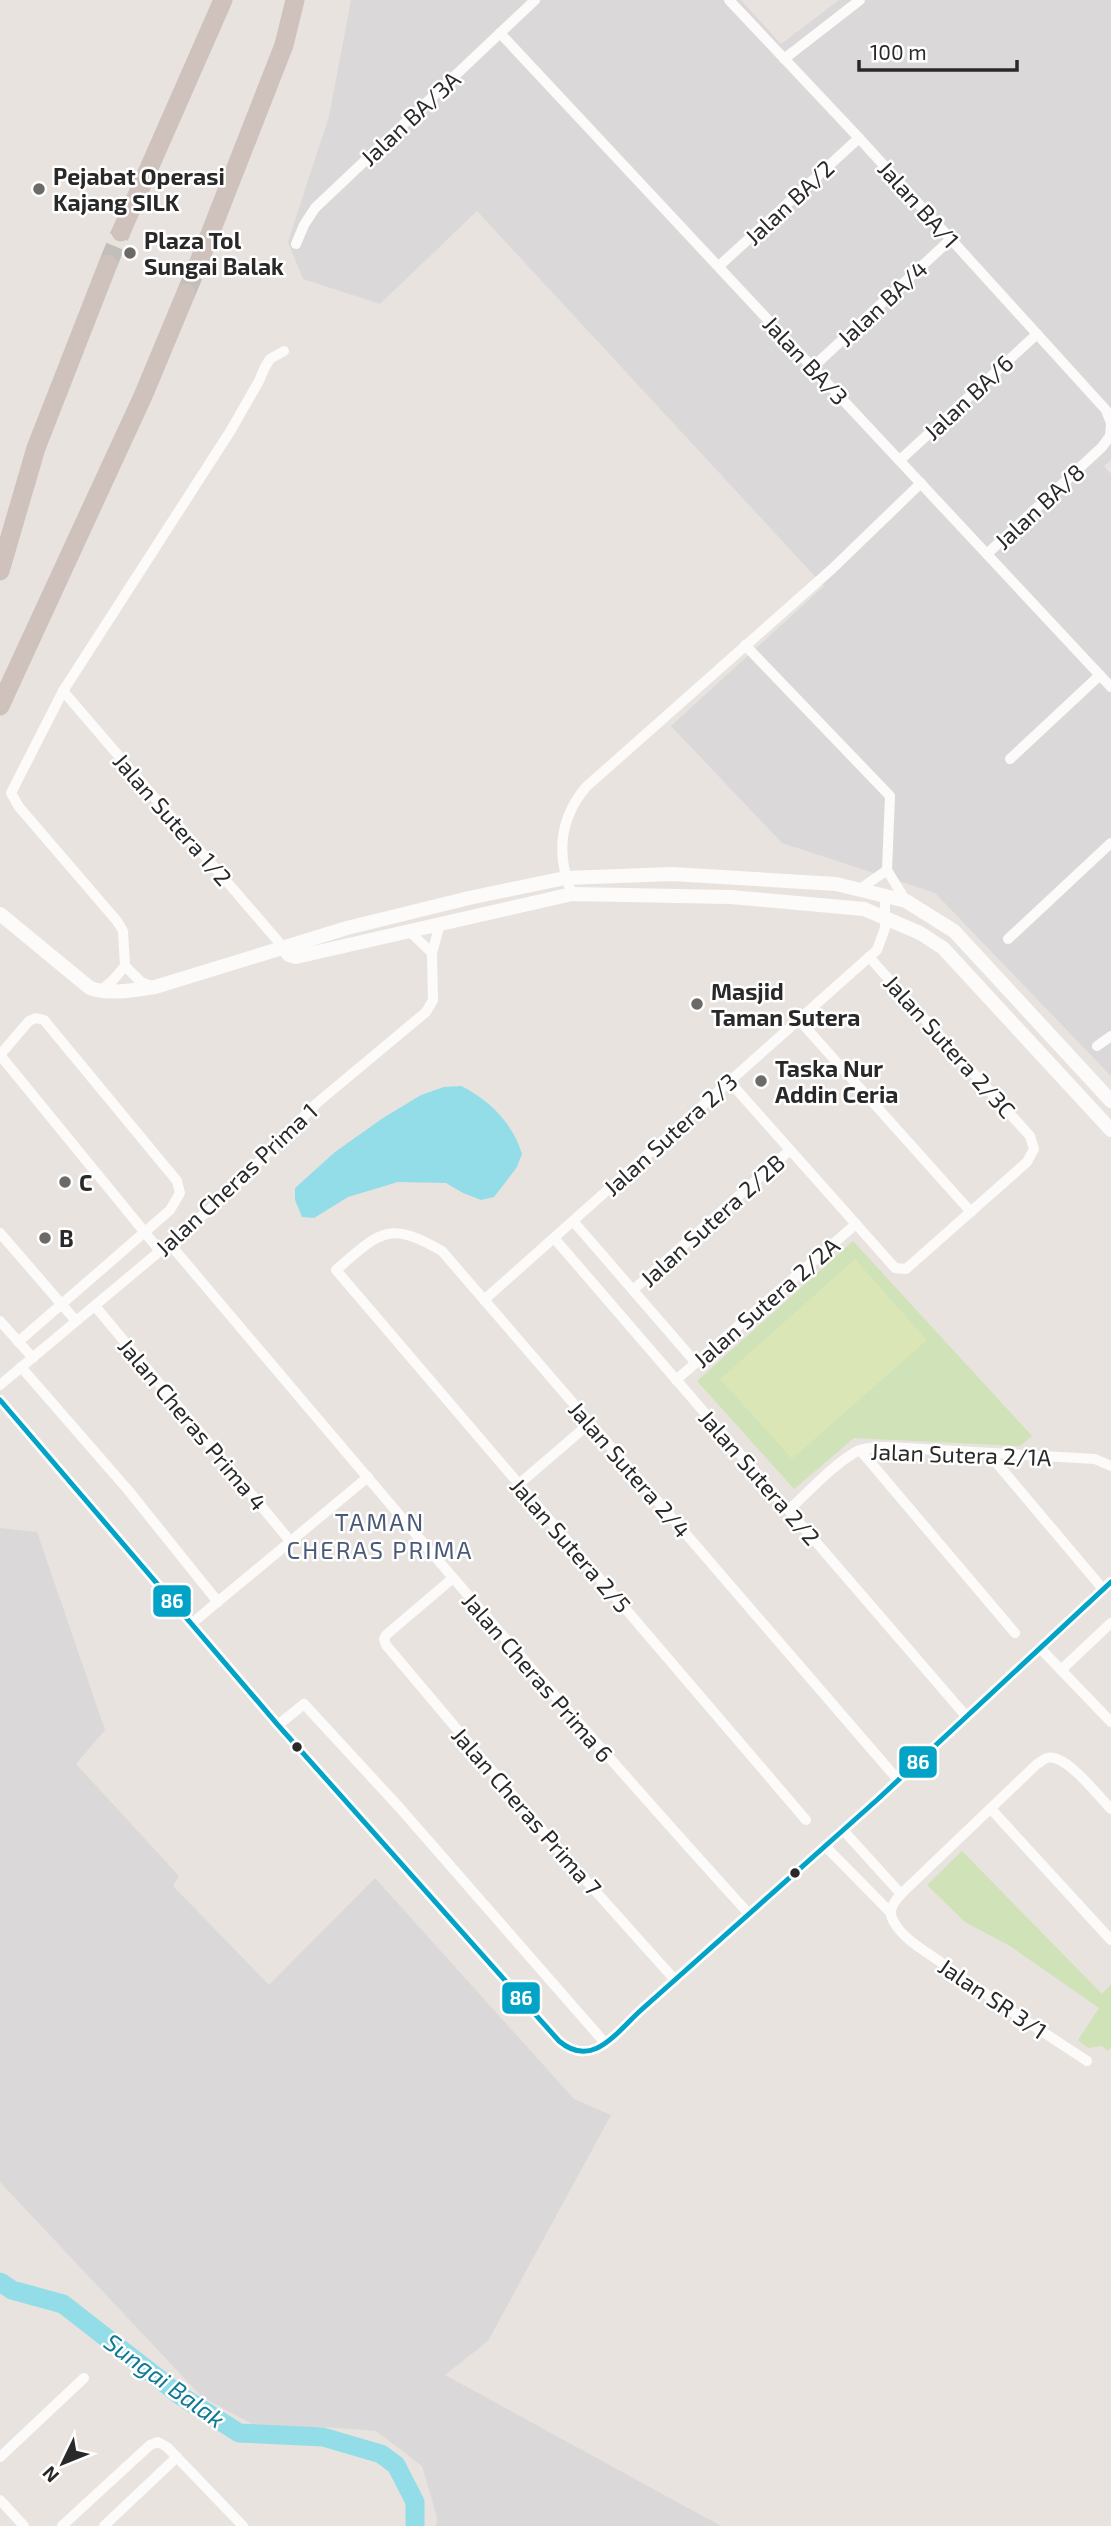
<svg xmlns="http://www.w3.org/2000/svg" width="1111" height="2526" font-family="'Exo 2',sans-serif">
	<style>
		.industrial { fill: #dbd8da }
		.green { fill: #cfe2b8 }
		.pitch { fill: #dae6b5 }
		.water { fill: #93dde8 }
		.lines { fill: none; stroke-linecap: round; stroke-linejoin: round }
		.river { stroke: #93dde8; stroke-width: 19 }
		.highway-tunnel { stroke: #c2beba; stroke-width: 19; stroke-dasharray: 19 10; stroke-linecap: butt }
		.street { stroke: #fcfbfa; stroke-width: 10 }
		.secondary { stroke: #fcfbfa; stroke-width: 14 }
		.highway { stroke: #cfc2bc; stroke-width: 19 }
		.bus-1-casing { stroke: #fff; stroke-width: 10 }
		.bus-1 { stroke: #02a3c6; stroke-width: 5 }
		.poi-dot { fill: #6c6a68; stroke: #fff; stroke-width: 2.5 }
		.bus-dot { fill: #292929; stroke: #fff; stroke-width: 2.5 }
		.labels { text-anchor: middle; dominant-baseline: central; stroke-width: 5; stroke-linejoin: round; paint-order: stroke }
		.street-label { font-size: 23px; fill: #292929; stroke: #fff }
		.poi-label { font-size: 23px; font-weight: bold; fill: #292929; stroke: #fff; text-anchor: start }
		.neighbourhood-label { font-size: 24px; letter-spacing: 2px; fill: #4b5979; stroke: #fff }
		.water-label { font-size: 24px; font-style: italic; fill: #107996; stroke: #fff }
		.line-badge { stroke: #fff; stroke-width: 2.5 }
		.badge-label { font-size: 19px; text-anchor: middle; font-weight: bold; fill: #fff }
	</style>
	<rect width="100%" height="100%" fill="#e8e3de"/>
	<g class="industrial">
		<path d="M351,0H741L781,44L839,0H1111V460L1104,466L1111,474V1076L935,893L782,843L671,726L824,586L477,211L380,304L303,279L288,242L329,116Z"/>
		<path d="M0,1528L37,1532L105,1730L76,1764L179,1876L173,1886L269,1985L375,1878L574,2099L611,2115L488,2341L445,2375L721,2526H436L437,2517L422,2466L376,2431L325,2427H258L202,2397L0,2182Z"/>
	</g>
	<g class="green">
		<path d="M853,1241L1032,1436L1020,1446L854,1438L794,1489L697,1381Z"/>
		<path d="M962,1851L1102,1994L1111,1984V2047L1108,2051L1102,2046L1088,2048L1078,2040L1099,2008L1010,1946L965,1922L927,1885Z"/>
	</g>
	<path class="pitch" d="M855,1259L927,1340L792,1459L720,1379Z"/>
	<path class="water" d="M461,1086C490,1100 513,1124 522,1154L517,1167L494,1197L481,1200L463,1193L446,1183L398,1182L348,1197L314,1218L302,1217L295,1200V1188L335,1152L383,1118L421,1095L444,1087Z"/>
	<g class="lines">
		<path class="river" d="M0,2282L12,2290L63,2304L181,2396L239,2433L323,2437L381,2454L396,2465L415,2502V2526"/>
		<g class="highway-tunnel">
			<path d="M108,264L121,232"/>
			<path d="M186,293L199,262"/>
		</g>
		<g class="street">
			<path d="M729,0L859,138L1106,410L1111,423"/>
			<path d="M500,33L1111,687"/>
			<path d="M784,59L860,0"/>
			<path d="M296,244L304,225L315,208L535,0"/>
			<path d="M719,266L859,138"/>
			<path d="M813,367L951,239"/>
			<path d="M900,460L1037,334"/>
			<path d="M987,554L1102,447L1110,436L1111,424"/>
			<path d="M745,645L890,796L887,870"/>
			<path d="M63,691L283,947"/>
			<path d="M1010,759L1100,675"/>
			<path d="M887,870L906,901"/>
			<path d="M860,889L887,870"/>
			<path d="M572,894C556,855 559,819 586,787L832,569L921,483"/>
			<path d="M409,931L432,953"/>
			<path d="M1008,939L1111,843"/>
			<path d="M151,986L141,982L125,966L123,931L117,921L19,807L11,793L63,691L231,430L259,381L265,367L270,359L284,351"/>
			<path d="M100,991L114,979L125,966"/>
			<path d="M799,1020L971,1212"/>
			<path d="M1097,1046L1111,1036"/>
			<path d="M0,1055L29,1021L36,1018L44,1020L177,1181L180,1193L170,1210L18,1342"/>
			<path d="M0,1055L160,1251"/>
			<path d="M729,1081L895,1268L906,1269L1027,1162L1034,1149L1030,1136L869,957"/>
			<path d="M573,1221L696,1363"/>
			<path d="M0,1233L76,1321"/>
			<path d="M554,1238L966,1716"/>
			<path d="M169,1243C360,1469 550,1695 749,1914"/>
			<path d="M633,1290L790,1150"/>
			<path d="M484,1300L877,950L885,928V895"/>
			<path d="M95,1306L291,1542"/>
			<path d="M0,1321L33,1358"/>
			<path d="M21,1367L128,1490L218,1602"/>
			<path d="M676,1380L856,1224"/>
			<path d="M0,1385L222,1199L317,1103L426,1012L433,1000L432,953L440,924"/>
			<path d="M0,1400L278,1725L559,2041C592,2069 615,2034 640,2011L878,1799L1111,1582"/>
			<path d="M860,1450L1015,1633"/>
			<path d="M989,1454L1103,1589"/>
			<path d="M519,1484L590,1423"/>
			<path d="M789,1510C806,1494 840,1458 860,1450C869,1447 879,1447 888,1447L1095,1459L1111,1466"/>
			<path d="M453,1578L386,1635L384,1639L386,1645L564,1856L675,1980"/>
			<path d="M191,1624L368,1477"/>
			<path d="M1040,1648L1111,1722"/>
			<path d="M1061,1670L1111,1623"/>
			<path d="M278,1725L304,1704L399,1807L605,2043"/>
			<path d="M991,1809L1111,1940"/>
			<path d="M806,1820L336,1270C380,1232 388,1220 442,1251L898,1780"/>
			<path d="M843,1830L901,1894"/>
			<path d="M825,1846L890,1912"/>
			<path d="M1087,2061C1037,2028 987,1996 939,1961C924,1950 903,1939 894,1922C887,1911 893,1903 901,1894L1037,1764C1041,1762 1043,1759 1047,1758C1066,1753 1098,1796 1111,1809"/>
			<path d="M0,2457L84,2378"/>
			<path d="M0,2500L24,2526"/>
			<path d="M62,2526L150,2445L158,2442L167,2447L243,2526"/>
			<path d="M104,2526L177,2457"/>
		</g>
		<g class="secondary">
			<path d="M0,914L90,988C111,995 134,990 155,987L347,928L469,898L565,878L672,874L836,884L906,901L954,931L1111,1101"/>
			<path d="M283,947L289,955L296,957L572,894L731,897L864,909L920,933L943,948L1111,1130"/>
		</g>
		<g class="highway">
			<path d="M121,232L223,0"/>
			<path d="M199,262L284,45L295,0"/>
			<path d="M0,571L36,448L108,264"/>
			<path d="M0,706L143,396L186,293"/>
		</g>
		<defs>
			<path id="bus-1" d="M0,1400L278,1725L559,2041C592,2069 615,2034 640,2011L878,1799L1111,1582"/>
		</defs>
		<use href="#bus-1" class="bus-1-casing"/>
		<use href="#bus-1" class="bus-1"/>
	</g>
	<g class="poi-dot">
		<circle cx="39" cy="189" r="7"/>
		<circle cx="130" cy="253" r="7"/>
		<circle cx="697" cy="1004" r="7"/>
		<circle cx="761" cy="1081" r="7"/>
		<circle cx="65" cy="1182" r="7"/>
		<circle cx="45" cy="1238" r="7"/>
	</g>
	<g class="bus-dot">
		<circle cx="297" cy="1747" r="6"/>
		<circle cx="795" cy="1873" r="6"/>
	</g>
	<g class="labels">
		<g class="street-label">
			<text transform="translate(410 118) rotate(-43)">Jalan BA/3A</text>
			<text transform="translate(789 202) rotate(-43)">Jalan BA/2</text>
			<text transform="translate(919 204) rotate(48)">Jalan BA/1</text>
			<text transform="translate(882 303) rotate(-43)">Jalan BA/4</text>
			<text transform="translate(806 360) rotate(47)">Jalan BA/3</text>
			<text transform="translate(968 397) rotate(-43)">Jalan BA/6</text>
			<text transform="translate(1039 506) rotate(-43)">Jalan BA/8</text>
			<text transform="translate(173 819) rotate(49)">Jalan Sutera 1/2</text>
			<text transform="translate(950 1046) rotate(48)">Jalan Sutera 2/3C</text>
			<text transform="translate(670 1134) rotate(-42)">Jalan Sutera 2/3</text>
			<text transform="translate(236 1179) rotate(-43)">Jalan Cheras Prima 1</text>
			<text transform="translate(712 1220) rotate(-42)">Jalan Sutera 2/2B</text>
			<text transform="translate(766 1302) rotate(-41)">Jalan Sutera 2/2A</text>
			<text transform="translate(193 1424) rotate(50)">Jalan Cheras Prima 4</text>
			<text transform="translate(961 1454) rotate(2)">Jalan Sutera 2/1A</text>
			<text transform="translate(630 1469) rotate(49)">Jalan Sutera 2/4</text>
			<text transform="translate(760 1477) rotate(49)">Jalan Sutera 2/2</text>
			<text transform="translate(571 1545) rotate(49)">Jalan Sutera 2/5</text>
			<text transform="translate(538 1677) rotate(49)">Jalan Cheras Prima 6</text>
			<text transform="translate(527 1811) rotate(49)">Jalan Cheras Prima 7</text>
			<text transform="translate(993 1998) rotate(34)">Jalan SR 3/1</text>
		</g>
		<g class="poi-label">
			<text x="53" y="176">Pejabat Operasi<tspan x="53" dy="26">Kajang SILK</tspan></text>
			<text x="144" y="240">Plaza Tol<tspan x="144" dy="26">Sungai Balak</tspan></text>
			<text x="711" y="991">Masjid<tspan x="711" dy="26">Taman Sutera</tspan></text>
			<text x="775" y="1068">Taska Nur<tspan x="775" dy="26">Addin Ceria</tspan></text>
			<text x="79" y="1182">C</text>
			<text x="59" y="1238">B</text>
		</g>
		<g class="neighbourhood-label">
			<text x="380" y="1521">TAMAN<tspan x="380" dy="28">CHERAS PRIMA</tspan></text>
		</g>
		<g class="water-label">
			<text transform="translate(165 2380) rotate(36)">Sungai Balak</text>
		</g>
	</g>
	<g class="line-badge">
		<rect x="152" y="1584" width="40" height="34" rx="7" fill="#02a3c6"/>
		<rect x="898" y="1745" width="40" height="34" rx="7" fill="#02a3c6"/>
		<rect x="501" y="1981" width="40" height="34" rx="7" fill="#02a3c6"/>
	</g>
	<g class="badge-label">
		<text x="172" y="1608">86</text>
		<text x="918" y="1769">86</text>
		<text x="521" y="2005">86</text>
	</g>
	<g transform="translate(63 2463) rotate(227)" stroke="#ffffff" stroke-width="5" paint-order="stroke">
	<path d="M0-5L12 26L0 18L-12 26Z" fill="#292929"/>
	<text y="-10" font-size="19" font-weight="bold" text-anchor="middle" fill="#292929">N</text>
	</g>
	<path d="M859 60v10h158v-10" fill="none" stroke="#292929" stroke-width="3.5"/>
	<text x="870" y="60" font-size="21" fill="#292929" stroke="#ffffff" stroke-width="5" paint-order="stroke">100 m</text>
</svg>
